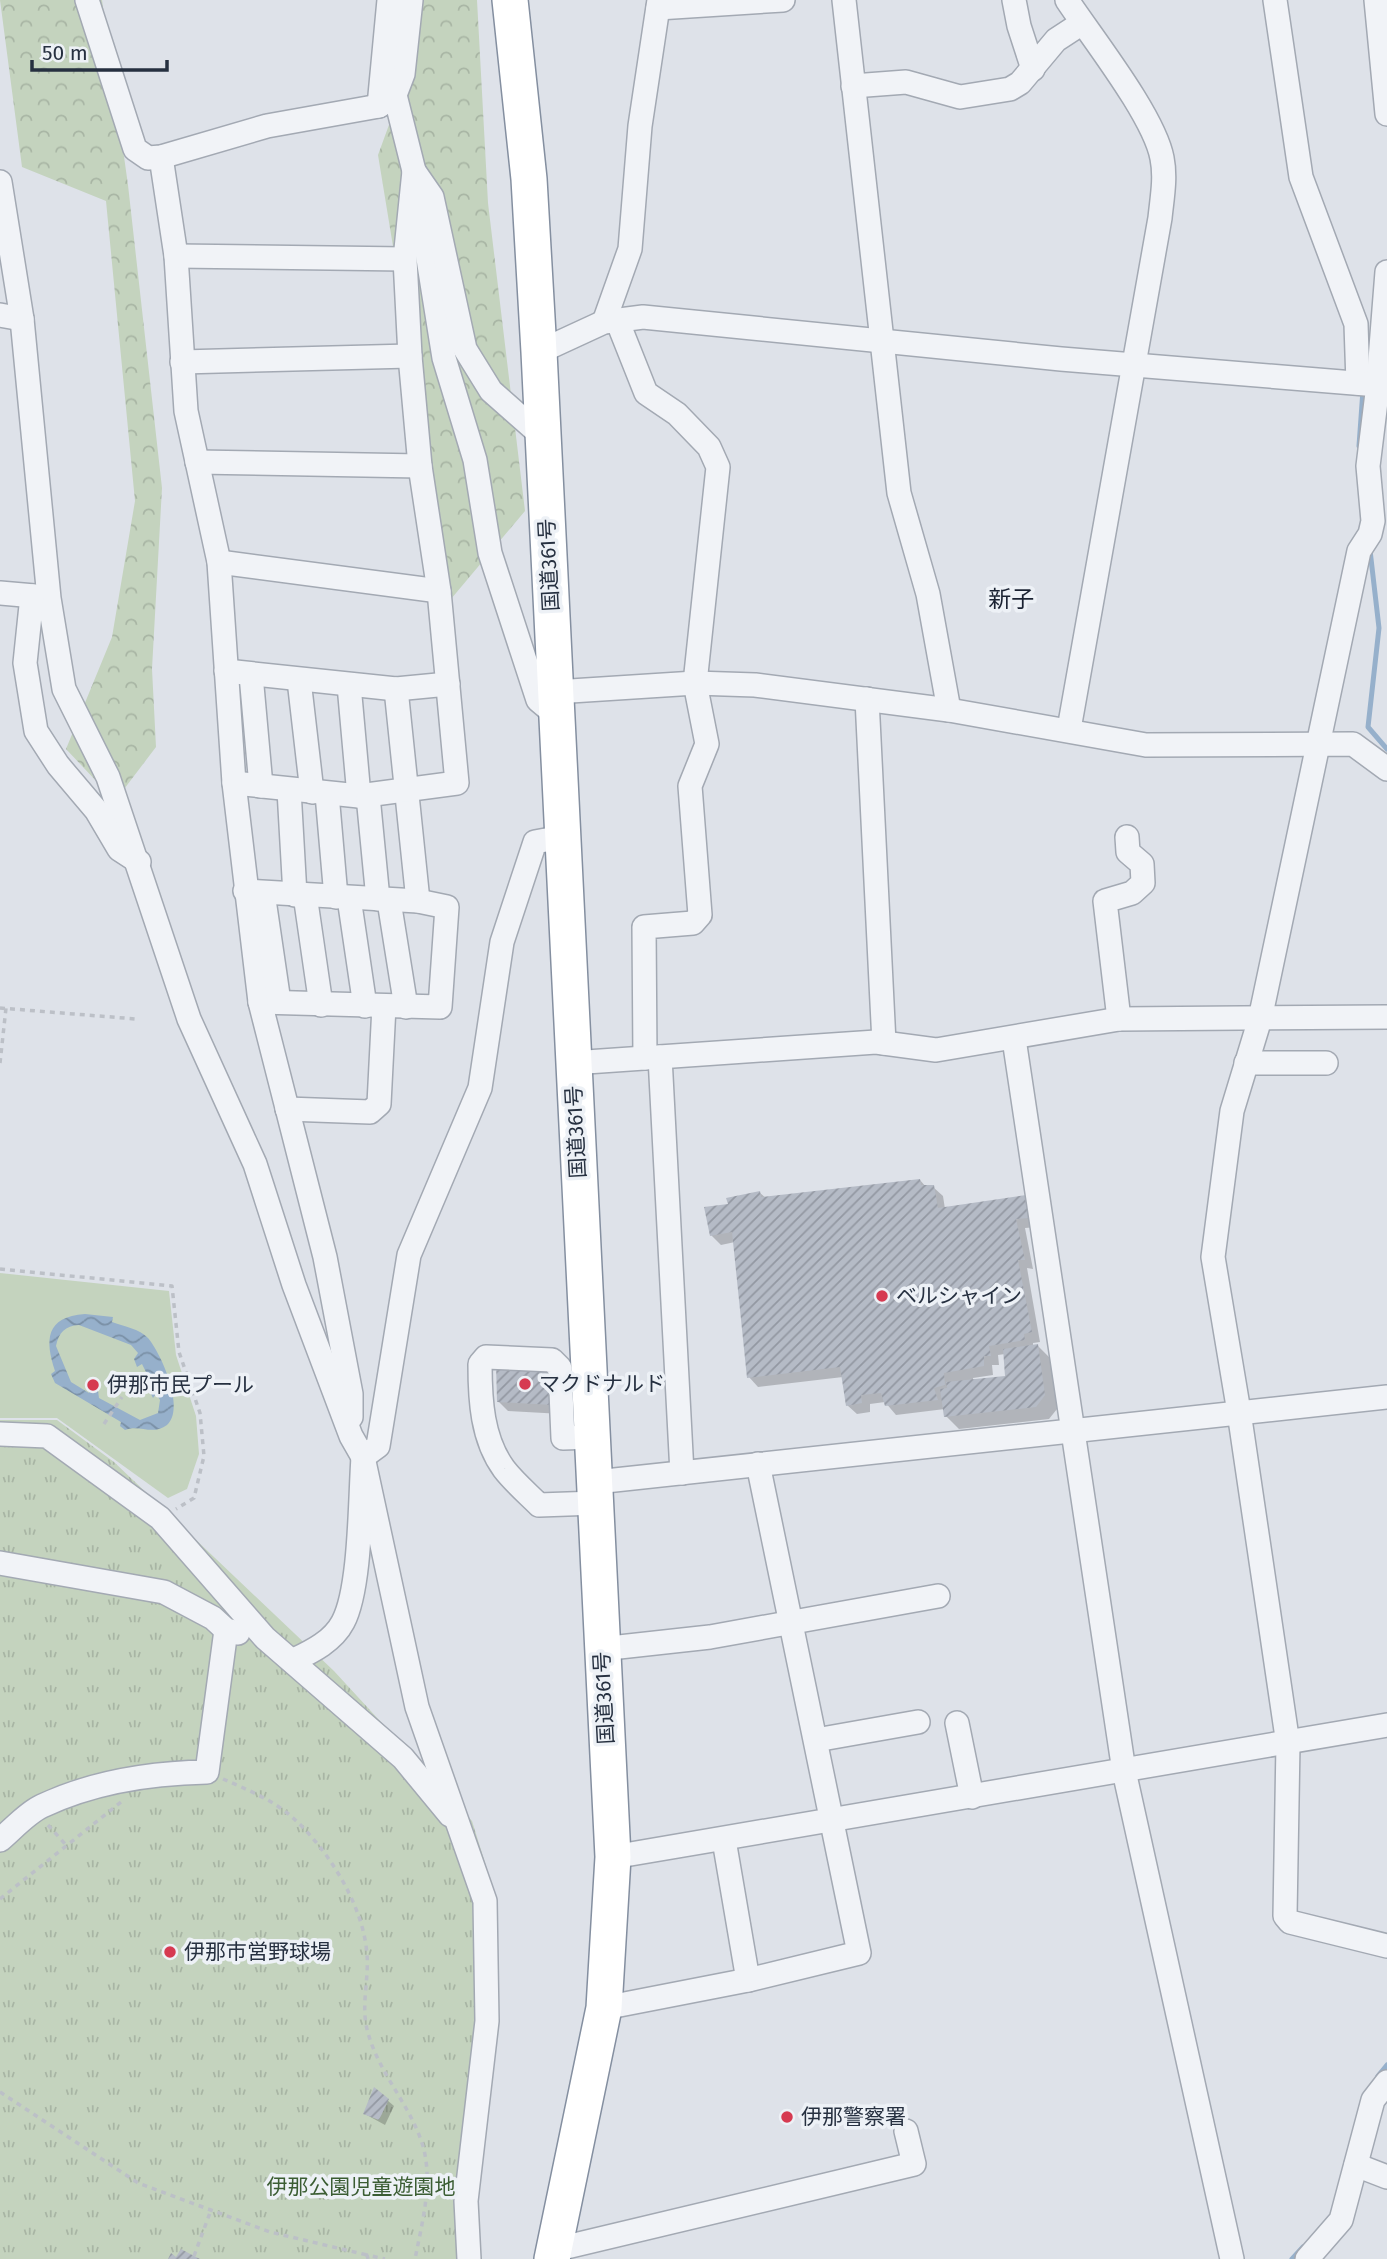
<svg xmlns="http://www.w3.org/2000/svg" width="1387" height="2259" font-family="'Fira Sans','Noto Sans JP',sans-serif">
	<style>
		.green { fill: #c4d3be }
		.forest { fill: url(#forest-crowns) }
		.park { fill: url(#park-tufts) }
		.water { fill: url(#water-waves); fill-rule: evenodd }
		.shadow { fill: #0003; fill-rule: evenodd }
		.lines { fill: none; stroke-linecap: round; stroke-linejoin: round }
		.stream { stroke: #96b0cb; stroke-width: 5 }
		.building { fill: url(#building-hatch) }
		.minor-casing { stroke: #a3a9b3; stroke-width: 26 }
		.highway-casing { stroke: #848fa0; stroke-width: 38 }
		.path { stroke: #bcc0c7; stroke-width: 3.5; stroke-dasharray: 5 5; stroke-linecap: butt }
		.minor { stroke: #f1f3f7; stroke-width: 23 }
		.highway { stroke: #fff; stroke-width: 35 }
		.poi-dot { fill: #d63a51; stroke: #edf1f6; stroke-width: 2.5 }
		.labels { text-anchor: middle; dominant-baseline: central; stroke-width: 7; stroke-linejoin: round; paint-order: stroke }
		.street-label { font-size: 21px; fill: #263040; stroke: #edf1f6 }
		.poi-label { font-size: 21px; fill: #263040; stroke: #edf1f6; text-anchor: start }
		.park-label { font-size: 21px; fill: #3b5d33; stroke: #edf1f6 }
		.neighbourhood-label { font-size: 23px; fill: #192131; stroke: #edf1f6 }
	</style>
	<defs>
		<pattern id="forest-crowns" width="20" height="18" patternUnits="userSpaceOnUse" patternTransform="scale(1.75)"><rect width="20" height="18" fill="#c4d3be"/><path d="M2 6a3 3 0 1 1 6 0M12 15a3 3 0 1 1 6 0" fill="none" stroke="#a8b5a4"/></pattern>
		<pattern id="park-tufts" width="24" height="20" patternUnits="userSpaceOnUse" patternTransform="scale(1.75)"><rect width="24" height="20" fill="#c4d3be"/><path d="M3 7l-1-3M5 7V3M7 7l1-3M15 17l-1-3M17 17v-4M19 17l1-3" fill="none" stroke="#a8b5a4"/></pattern>
		<pattern id="water-waves" width="16" height="10" patternUnits="userSpaceOnUse" patternTransform="scale(1.75)"><rect width="16" height="10" fill="#96b0cb"/><path d="M0 5q4-4 8 0t8 0" fill="none" stroke="#7a90a6"/></pattern>
		<pattern id="building-hatch" width="6" height="6" patternUnits="userSpaceOnUse" patternTransform="scale(1.75)"><rect width="6" height="6" fill="#b5bbc6"/><path d="M-1 1l2-2M0 6l6-6M5 7l2-2" fill="none" stroke="#9398a2"/></pattern>
	</defs>
	<rect width="100%" height="100%" fill="#dee2e9"/>
	<path class="green" d="M0,1273L169,1291L176,1355L196,1416L199,1454L187,1489L168,1498L57,1418H0Z"/>
	<g class="forest">
		<path d="M0,0H102L128,185L162,488L152,669L156,747L115,801L66,749L112,637L135,501L106,201L22,167Z"/>
		<path d="M392,0H477L488,203L525,511L451,599L378,155L413,59Z"/>
	</g>
	<path class="park" d="M0,1420H57L114,1462L334,1671L472,1821L496,1898L475,2203L476,2259H0Z"/>
	<path class="water" d="M85,1314L113,1317L112,1322C123,1326 140,1329 148,1338C161,1353 186,1409 167,1425C153,1436 139,1424 125,1430L120,1426L121,1422L55,1383L51,1374L55,1371C45,1340 45,1317 85,1314ZM79,1325L131,1345L138,1353L134,1359L137,1367L142,1364L149,1378L146,1384L153,1398L156,1394L160,1400L158,1413L140,1420L99,1398L98,1391L91,1388L89,1393L71,1382L56,1346C59,1332 65,1326 79,1325Z"/>
	<g class="shadow">
		<path d="M920,1180L926,1187H933L943,1196L945,1209L1025,1197L1035,1207L1038,1227L1025,1228L1033,1269L1027,1268L1040,1342L1033,1343V1347L1038,1346L1051,1359L1057,1409L1049,1419L959,1429L946,1416L945,1409L896,1415L885,1402L870,1404V1412L857,1414L847,1405L843,1377L758,1387L749,1377L735,1242L721,1245L711,1235L730,1205L760,1193L766,1198ZM1005,1354L1007,1377L973,1381V1378L993,1375L992,1365H999L998,1355Z"/>
		<path d="M552,1368L562,1414L508,1411L498,1401Z"/>
		<path d="M387,2100L394,2106L385,2125L365,2114Z"/>
	</g>
	<g class="lines">
		<g class="stream">
			<path d="M1359,446L1363,390"/>
			<path d="M1370,550L1379,628L1368,727L1387,749"/>
			<path d="M1378,2076L1387,2065"/>
			<path d="M1292,2259L1303,2247"/>
		</g>
	</g>
	<g class="building">
		<path d="M920,1179L921,1185H934L938,1208L1026,1195L1029,1218L1016,1219L1025,1260H1018L1032,1332L1024,1334L1025,1340L989,1346L991,1356H984V1366L944,1373L945,1385L934,1388L938,1400L885,1406L881,1393L861,1395L862,1403L846,1406L840,1367L747,1378L732,1232L710,1236L704,1207L728,1204L726,1198L760,1191L761,1197Z"/>
		<path d="M1038,1344L1045,1395L1036,1407L944,1417L940,1389L947,1388L946,1382L1005,1376L1003,1349Z"/>
		<path d="M496,1363L552,1366L553,1405L497,1402Z"/>
		<path d="M374,2087L389,2099L379,2120L363,2114Z"/>
		<path d="M181,2249L194,2256L200,2259H168L171,2253L176,2257Z"/>
	</g>
	<g class="lines">
		<defs>
			<g id="minor">
				<path d="M87,0L135,149L148,158L161,157L267,126L379,106L395,95L403,74L411,0"/>
				<path d="M844,0L899,493L928,594L949,710"/>
				<path d="M1014,0L1019,26L1033,69"/>
				<path d="M1067,0C1093,39 1154,116 1162,158C1166,178 1162,198 1160,218L1069,729"/>
				<path d="M1275,0L1301,177L1356,324L1358,383"/>
				<path d="M1376,0L1387,114"/>
				<path d="M658,8L783,0"/>
				<path d="M853,86L906,82L960,97L1010,89L1020,83L1056,40L1082,23"/>
				<path d="M395,95L414,171L444,358L475,460L490,553L538,700L557,716"/>
				<path d="M379,106L389,0"/>
				<path d="M161,157L176,256L186,411L219,562L234,783L260,1002L325,1257L351,1394V1417"/>
				<path d="M0,182L22,319L49,598L64,689L108,777L189,1019L255,1164L294,1285L351,1436L363,1457L417,1707L485,1901L487,2021L466,2201L469,2259"/>
				<path d="M176,256L405,259"/>
				<path d="M1387,272L1378,385L1368,466L1373,521L1370,534L1359,551L1260,1019L1232,1111L1213,1257L1239,1412L1288,1744L1285,1916L1290,1922L1387,1946"/>
				<path d="M0,315L22,319"/>
				<path d="M617,320L646,393L677,414L709,447L718,467L695,683L707,744L690,786L700,915L693,923L644,927L645,1058"/>
				<path d="M604,322L630,249L640,126L659,0"/>
				<path d="M539,352L604,322L643,317L1061,359L1378,385L1387,383"/>
				<path d="M182,362L410,356"/>
				<path d="M197,462L420,466"/>
				<path d="M219,562L439,591"/>
				<path d="M0,593L46,597"/>
				<path d="M32,596L25,663L36,731L58,765L96,810L119,849L139,862"/>
				<path d="M226,671L396,689L448,684"/>
				<path d="M251,675L261,786"/>
				<path d="M299,680L312,792"/>
				<path d="M349,685L359,796"/>
				<path d="M396,689L418,901"/>
				<path d="M555,692L695,683L755,685L949,710L1146,745L1353,744L1387,769"/>
				<path d="M867,699L884,1043"/>
				<path d="M234,783L359,796L457,783L439,591L420,466L410,356L405,259L414,171L432,197L465,349L491,391L542,436"/>
				<path d="M289,790L295,895"/>
				<path d="M327,794L336,897"/>
				<path d="M368,796L378,899"/>
				<path d="M245,891L418,901L447,907L440,1007L260,1002"/>
				<path d="M263,893L279,1002"/>
				<path d="M305,895L321,1005"/>
				<path d="M349,898L365,1006"/>
				<path d="M389,901L406,1007"/>
				<path d="M1119,1019L1105,901L1132,893L1143,883L1142,864L1128,852L1127,837"/>
				<path d="M1014,1039L1124,1771L1232,2259"/>
				<path d="M660,1057L682,1473"/>
				<path d="M572,1063L876,1042L936,1050L1119,1019L1387,1017"/>
				<path d="M1246,1063H1326"/>
				<path d="M287,1109L370,1112L379,1104L384,1006"/>
				<path d="M0,1434L47,1436L160,1518L265,1638L403,1758L450,1815"/>
				<path d="M593,1437L563,1438L560,1368L552,1360L486,1357L480,1364C480,1400 482,1439 504,1469C514,1482 528,1494 539,1505L596,1503"/>
				<path d="M596,1482L1387,1397"/>
				<path d="M0,1563L164,1592L213,1618L226,1630L238,1633"/>
				<path d="M601,1649L710,1637L938,1596"/>
				<path d="M294,1660C313,1651 333,1641 343,1622C361,1588 360,1498 363,1457L378,1446L409,1255L480,1088L502,942L535,842L562,837"/>
				<path d="M957,1723L972,1797"/>
				<path d="M816,1740L918,1722"/>
				<path d="M0,1840C13,1829 27,1813 42,1806C93,1782 151,1773 207,1772L226,1630"/>
				<path d="M724,1840L748,1980"/>
				<path d="M613,1857L1387,1725"/>
				<path d="M604,2008L748,1980L859,1953L758,1464"/>
				<path d="M1356,2165L1387,2177"/>
				<path d="M554,2250L914,2164L906,2131"/>
				<path d="M1307,2259L1341,2220L1373,2100L1387,2082"/>
			</g>
			<path id="highway" d="M510,0L529,179L539,352L613,1857L604,2008L552,2259"/>
		</defs>
		<use href="#minor" class="minor-casing"/>
		<use href="#highway" class="highway-casing"/>
		<g class="path">
			<path d="M0,1008L136,1019"/>
			<path d="M0,1063L6,1008"/>
			<path d="M0,1269L172,1286L179,1352L200,1413L204,1456L194,1498L176,1509"/>
			<path d="M104,1424L122,1397"/>
			<path d="M223,1779C246,1789 273,1800 292,1817C328,1849 364,1906 367,1955C369,1978 361,2006 367,2029C377,2071 409,2103 422,2143C434,2180 422,2223 415,2259"/>
			<path d="M48,1825L66,1845"/>
			<path d="M0,1899L121,1802"/>
			<path d="M0,2092L138,2183L270,2232L367,2255"/>
			<path d="M194,2256L211,2210"/>
			<path d="M368,2259L367,2255L385,2259"/>
		</g>
		<use href="#minor" class="minor"/>
		<use href="#highway" class="highway"/>
	</g>
	<g class="poi-dot">
		<circle cx="882" cy="1296" r="7"/>
		<circle cx="525" cy="1384" r="7"/>
		<circle cx="93" cy="1385" r="7"/>
		<circle cx="170" cy="1952" r="7"/>
		<circle cx="787" cy="2117" r="7"/>
	</g>
	<g class="labels">
		<g class="street-label">
			<text transform="translate(549 565) rotate(-93)">国道361号</text>
			<text transform="translate(576 1132) rotate(-93)">国道361号</text>
			<text transform="translate(604 1698) rotate(-93)">国道361号</text>
		</g>
		<g class="poi-label">
			<text x="896" y="1296">ベルシャイン</text>
			<text x="539" y="1384">マクドナルド</text>
			<text x="107" y="1385">伊那市民プール</text>
			<text x="184" y="1952">伊那市営野球場</text>
			<text x="801" y="2117">伊那警察署</text>
		</g>
		<g class="park-label">
			<text x="361" y="2187">伊那公園児童遊園地</text>
		</g>
		<g class="neighbourhood-label">
			<text x="1011" y="599">新子</text>
		</g>
	</g>
	<path d="M32 60v10h135v-10" fill="none" stroke="#263040" stroke-width="3.5"/>
	<text x="42" y="60" font-size="21" fill="#263040" stroke="#edf1f6" stroke-width="5" paint-order="stroke">50 m</text>
</svg>
